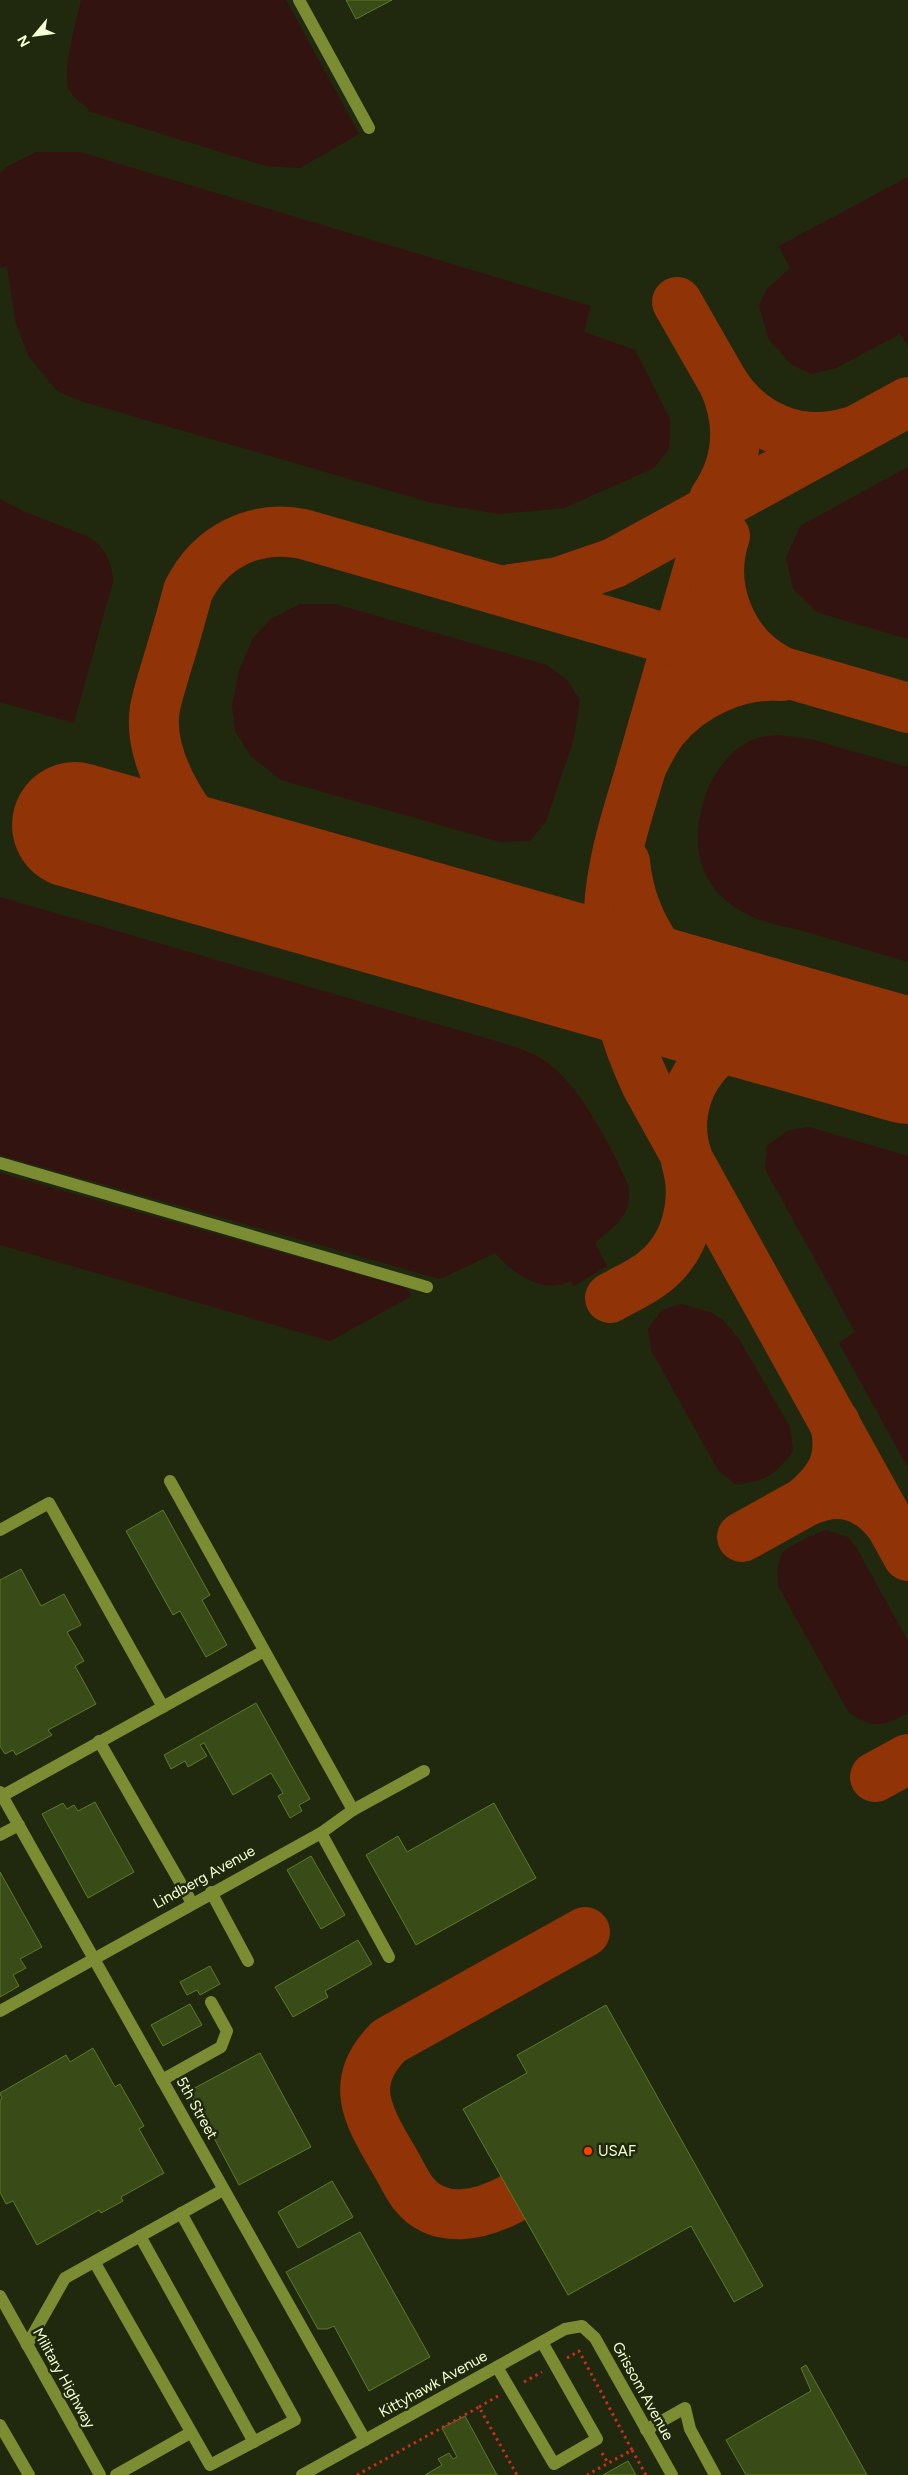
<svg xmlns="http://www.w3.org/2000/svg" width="908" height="2475" font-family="Figtree,sans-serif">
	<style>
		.green { fill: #33130f }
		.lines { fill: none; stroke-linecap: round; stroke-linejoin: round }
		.taxiway { stroke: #903306; stroke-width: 50 }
		.runway { stroke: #903306; stroke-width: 126 }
		.building { fill: #394b17; stroke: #5d7a27 }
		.path { stroke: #c53022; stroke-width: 3; stroke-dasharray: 2.5 4; stroke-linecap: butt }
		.minor { stroke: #7c8c33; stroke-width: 12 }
		.poi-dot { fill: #ff3e00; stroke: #20280d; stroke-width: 2 }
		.labels { text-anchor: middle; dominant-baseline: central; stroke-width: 5; stroke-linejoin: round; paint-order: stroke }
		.street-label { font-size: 15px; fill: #f4ffd4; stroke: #20280d }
		.poi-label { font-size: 15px; fill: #f4ffd4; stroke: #20280d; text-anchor: start }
	</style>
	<rect width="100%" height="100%" fill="#20280d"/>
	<g class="green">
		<path d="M81,0H286L359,134L300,168L266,166L88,111V108C81,103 73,98 69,89C61,73 77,20 81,0Z"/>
		<path d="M36,152H80L591,306L584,332L635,350L670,419L669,449L654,468L564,508L499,514L432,503L84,402L57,391L29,357L16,324L7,267L0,268V174L6,167Z"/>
		<path d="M908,177V346L900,334L836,368L811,374L792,365L769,340L759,306L766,290L790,268L779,246Z"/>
		<path d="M908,467V639L816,612L793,589L786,558L800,526Z"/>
		<path d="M0,499L23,511L89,537C105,548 112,561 113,581L74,723L0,702Z"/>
		<path d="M300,604H335L547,665L567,680L580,700L573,742L546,821L530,841L500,842L281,780L251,756L235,731L232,706L239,671L253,638L271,619Z"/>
		<path d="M778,735L810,739L908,767V962C875,952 843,943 810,933C792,928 772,925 755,918C700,895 687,847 706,794C714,772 732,747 755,739C762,736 771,736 778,735Z"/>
		<path d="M0,897L499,1042C515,1047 531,1052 545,1061C581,1086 610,1145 628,1185C634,1215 615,1225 595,1243L607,1266L574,1286L571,1281C542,1295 514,1274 495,1253L440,1279L0,1155Z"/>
		<path d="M809,1127L908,1156V1468L839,1343L855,1332L765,1169L767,1146L787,1131Z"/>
		<path d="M0,1173L406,1288L410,1292V1297L330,1341L0,1245Z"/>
		<path d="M681,1304L710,1312L722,1319L739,1339L790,1427L793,1451C775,1475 765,1482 735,1484L718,1470L651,1350L648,1328L662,1310Z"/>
		<path d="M826,1530L848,1537L856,1547L908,1641V1713C881,1727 875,1729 849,1713L778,1586L777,1570L782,1552L808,1537Z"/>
	</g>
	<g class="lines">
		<g class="taxiway">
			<path d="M677,302L724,384"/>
			<path d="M730,470L702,556L642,765C649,752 655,739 664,728C692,694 738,673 782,676"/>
			<path d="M714,499C739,463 741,423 724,384C752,427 799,447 850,432"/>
			<path d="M725,536C708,586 730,644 777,669"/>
			<path d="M511,589L559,582L614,563L908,402"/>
			<path d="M642,765C633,797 621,831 615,864C599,940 614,1015 646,1084L908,1556"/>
			<path d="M625,862C631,924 668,980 726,1005C743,1012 762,1016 780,1022C799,1027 817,1034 835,1040C813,1037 788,1029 766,1032C706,1038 668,1100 687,1156"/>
			<path d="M298,887C274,878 251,869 229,855C190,828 151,764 154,716C155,701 161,686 165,671C173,645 181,618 188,591C210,547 254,524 303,534L908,708"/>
			<path d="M610,1298C624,1290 640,1283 653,1273C687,1247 698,1201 686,1161"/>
			<path d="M835,1423C843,1460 832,1479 805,1502C839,1486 867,1494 890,1524"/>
			<path d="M742,1537L805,1502"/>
			<path d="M875,1777L908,1759"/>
			<path d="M513,2198C482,2215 439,2226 413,2193C405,2182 399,2168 392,2157C367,2114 348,2082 389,2041L585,1932"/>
		</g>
		<path class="runway" d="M75,825L908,1061"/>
	</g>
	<g class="building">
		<path d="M346,0H392L356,19Z"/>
		<path d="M163,1510L210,1595L202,1600L227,1645L206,1657L180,1611L173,1615L126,1531Z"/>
		<path d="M21,1569L41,1606L64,1594L81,1625L67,1632L84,1661L75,1666L96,1704L48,1730L52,1735L16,1755L13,1750L5,1754L0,1746V1580Z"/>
		<path d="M256,1703L310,1799L299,1805L302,1811L290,1818L278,1796L283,1793L271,1773L233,1795L204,1743L200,1745L207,1756L188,1767L185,1761L171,1769L164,1755Z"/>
		<path d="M95,1802L134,1872L88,1898L42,1814L63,1803L67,1809L74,1805L78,1811Z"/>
		<path d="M494,1803L536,1878L416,1945L366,1855L398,1836L407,1852Z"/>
		<path d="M311,1856L345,1915L321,1929L287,1870Z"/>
		<path d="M0,1872L42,1947L20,1959L26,1968L13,1975L19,1986L0,1997Z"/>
		<path d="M358,1940L372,1964L325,1991L328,1997L293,2017L275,1987Z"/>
		<path d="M210,1966L220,1984L200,1995L197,1990L187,1995L180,1982Z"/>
		<path d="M190,2004L202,2025L163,2046L151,2025Z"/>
		<path d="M606,2005L763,2286L734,2302L691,2226L568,2295L463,2109L527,2073L517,2055Z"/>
		<path d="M93,2048L115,2087L120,2084L144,2126L139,2129L164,2173L121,2197L123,2201L101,2213L99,2210L37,2245L13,2201L6,2204L0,2192V2100L2,2099L0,2093L66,2055L70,2062Z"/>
		<path d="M260,2053L311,2147L239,2185L189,2091Z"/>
		<path d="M332,2181L353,2217L298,2248L278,2212Z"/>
		<path d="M360,2232L430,2357L369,2391L334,2326L327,2329H318L286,2272Z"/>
		<path d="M806,2365L820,2390L867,2475H746L726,2440L811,2391L801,2368Z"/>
		<path d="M465,2416L497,2475H425L442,2465L438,2459L449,2453L453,2459L457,2457L442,2428Z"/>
		<path d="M628,2461L636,2475H603Z"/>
	</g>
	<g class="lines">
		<g class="path">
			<path d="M567,2358L579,2351L632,2450L587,2475"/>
			<path d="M524,2382L542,2372"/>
			<path d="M479,2407L498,2396"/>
			<path d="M632,2450L646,2475"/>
			<path d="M602,2453L608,2463"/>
			<path d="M357,2475L479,2407L517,2475"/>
		</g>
		<g class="minor">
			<path d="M299,0L369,128"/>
			<path d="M0,1163L427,1287"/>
			<path d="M170,1481L353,1810"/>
			<path d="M0,1530L49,1503L163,1707"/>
			<path d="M99,1741L192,1903"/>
			<path d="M0,1792L365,2440"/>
			<path d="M2,1796L264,1651"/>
			<path d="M321,1833L389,1957"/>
			<path d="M0,1835L19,1825"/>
			<path d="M211,1892L248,1961"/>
			<path d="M0,2011L321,1833L353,1810L424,1771"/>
			<path d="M162,2080L221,2047L227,2031L211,2002"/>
			<path d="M140,2236L254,2442"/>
			<path d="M95,2263L210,2465L295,2420L181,2213"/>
			<path d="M0,2296L100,2475"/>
			<path d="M27,2345L65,2278L223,2190"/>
			<path d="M497,2367L554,2464L597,2439L542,2342"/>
			<path d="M0,2425L29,2475"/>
			<path d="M646,2430L685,2408L690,2429L715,2475"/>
			<path d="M116,2475L190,2433"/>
			<path d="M302,2475L565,2329L582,2326L595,2338L672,2475"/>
		</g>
	</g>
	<circle class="poi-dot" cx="588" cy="2151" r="5"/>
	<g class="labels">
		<g class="street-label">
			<text transform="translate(204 1877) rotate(-29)">Lindberg Avenue</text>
			<text transform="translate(197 2108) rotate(61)">5th Street</text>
			<text transform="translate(64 2378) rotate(61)">Military Highway</text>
			<text transform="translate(433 2384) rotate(-29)">Kittyhawk Avenue</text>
			<text transform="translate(643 2391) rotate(61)">Grissom Avenue</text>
		</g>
		<g class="poi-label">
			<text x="598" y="2151">USAF</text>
		</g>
	</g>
	<g transform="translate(35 35) rotate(241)" stroke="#20280d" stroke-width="4" paint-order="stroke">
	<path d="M0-4L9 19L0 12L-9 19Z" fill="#f4ffd4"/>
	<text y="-8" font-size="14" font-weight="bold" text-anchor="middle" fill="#f4ffd4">N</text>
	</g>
</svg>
